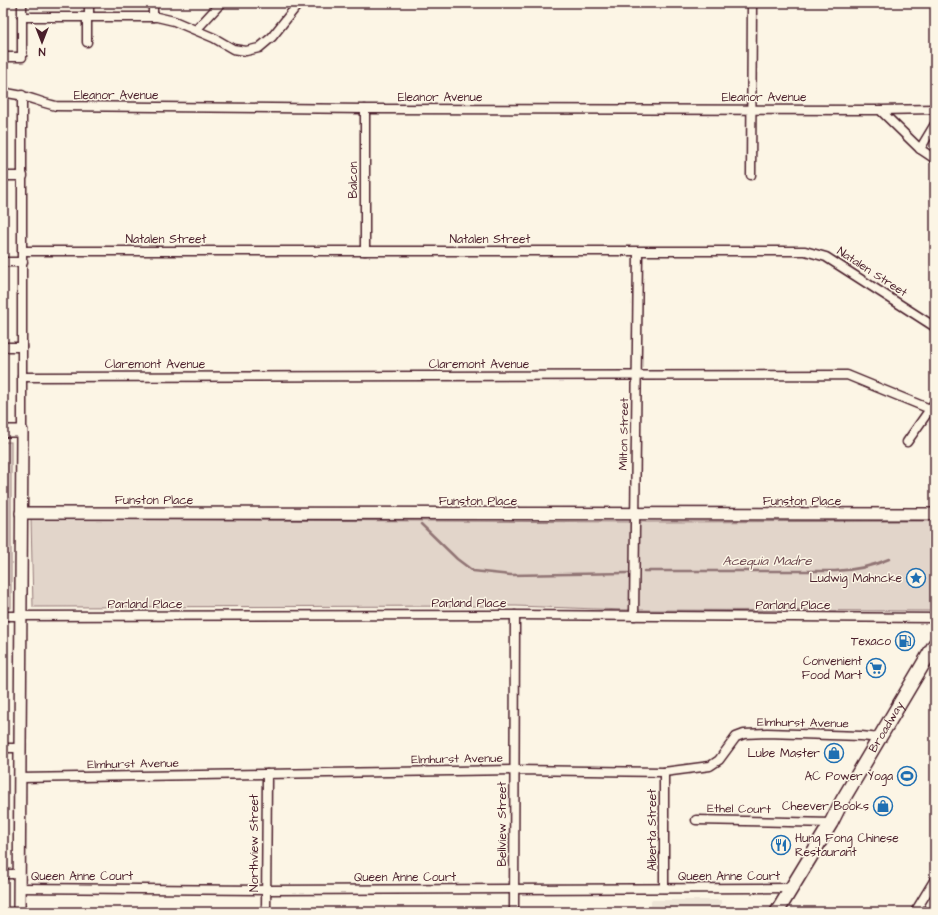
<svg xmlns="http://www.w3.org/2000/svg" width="938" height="915" font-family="'Architects Daughter',sans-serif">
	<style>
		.built { fill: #eee5d7 }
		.green { fill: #e2d5ca; stroke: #967a7a }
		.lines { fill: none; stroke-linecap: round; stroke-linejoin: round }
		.stream { stroke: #917474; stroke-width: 2.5 }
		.minor-casing { stroke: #4a1f2b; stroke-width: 11 }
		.tertiary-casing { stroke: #4a1f2b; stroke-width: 14 }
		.primary-casing { stroke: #4a1f2b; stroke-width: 16 }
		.minor { stroke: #fcf5e5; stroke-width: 8 }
		.tertiary { stroke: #fcf5e5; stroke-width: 11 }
		.primary { stroke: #fcf5e5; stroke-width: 13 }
		.labels { text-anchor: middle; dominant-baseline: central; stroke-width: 3; stroke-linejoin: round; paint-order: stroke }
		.street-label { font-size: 12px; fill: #4a1f2b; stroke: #fcf5e5 }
		.poi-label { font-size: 12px; fill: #4a1f2b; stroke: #fcf5e5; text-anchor: end }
		.water-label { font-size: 13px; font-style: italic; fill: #6d4950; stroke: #fcf5e5 }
	</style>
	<rect width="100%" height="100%" fill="#fcf5e5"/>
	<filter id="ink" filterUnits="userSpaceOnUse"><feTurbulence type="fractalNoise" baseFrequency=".025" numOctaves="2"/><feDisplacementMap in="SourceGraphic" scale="8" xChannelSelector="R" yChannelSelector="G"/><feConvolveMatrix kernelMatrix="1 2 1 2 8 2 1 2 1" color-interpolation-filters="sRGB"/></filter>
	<g filter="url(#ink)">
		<rect class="built" x="651" y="900" width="70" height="12"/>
		<g class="green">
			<rect x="3" y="442" width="8" height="166"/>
			<path d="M31,519L642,522L935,521V611L624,610L516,606L33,607Z"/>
		</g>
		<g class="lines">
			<g class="stream">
				<path d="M421,524L457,559L473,571L511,575L628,573"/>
				<path d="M644,571H835C854,570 871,567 889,559"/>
			</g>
			<defs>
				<g id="minor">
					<path d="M22,17H157L174,21L214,38L233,49L246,51L259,48L272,37L299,3"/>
					<path d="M89,17V3"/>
					<path d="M153,17V3"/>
					<path d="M196,30L221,3"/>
					<path d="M87,42V17"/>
					<path d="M3,57H22V3"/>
					<path d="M3,93C22,93 38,102 56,106L365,109L880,110L920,149L935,159"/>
					<path d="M365,109V251"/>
					<path d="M880,110L935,109"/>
					<path d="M920,149L935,124"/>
					<path d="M751,175L752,3"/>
					<path d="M3,176H23"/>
					<path d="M23,251H805L826,257L935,327"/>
					<path d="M3,262H23"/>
					<path d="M3,347H22"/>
					<path d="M22,377L847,375L930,409"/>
					<path d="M22,431V95"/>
					<path d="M907,442L935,402"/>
					<path d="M3,616L515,615L935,618"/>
					<path d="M634,616L638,252"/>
					<path d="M3,748H20"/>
					<path d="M664,772V888"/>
					<path d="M20,778L514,770L664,772L710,766L719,760L736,737L744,734L767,733L861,736L880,738"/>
					<path d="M696,820L831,823"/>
					<path d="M3,874H20"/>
					<path d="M20,888L266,890L791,888"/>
					<path d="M266,912L267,774"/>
					<path d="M514,912L515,615"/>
					<path d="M915,912L935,879"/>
				</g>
				<g id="tertiary">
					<path d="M3,431H22L19,912"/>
					<path d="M21,513L935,514"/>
				</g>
				<g id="primary">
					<path id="s1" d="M777,912L831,823L842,801L935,644"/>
				</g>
			</defs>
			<use href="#minor" class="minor-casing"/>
			<use href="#tertiary" class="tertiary-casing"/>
			<use href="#primary" class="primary-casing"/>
			<use href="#minor" class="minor"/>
			<use href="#tertiary" class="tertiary"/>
			<use href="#primary" class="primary"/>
		</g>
	</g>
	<defs>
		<symbol id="sight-ring" viewBox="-11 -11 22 22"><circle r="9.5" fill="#fcf5e5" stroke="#1f6fb2" stroke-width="1.5"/><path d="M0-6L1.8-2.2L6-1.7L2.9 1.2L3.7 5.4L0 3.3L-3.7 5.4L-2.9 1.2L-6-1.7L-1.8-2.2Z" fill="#1f6fb2"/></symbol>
		<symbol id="fuel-ring" viewBox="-11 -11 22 22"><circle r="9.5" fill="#fcf5e5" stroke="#1f6fb2" stroke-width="1.5"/><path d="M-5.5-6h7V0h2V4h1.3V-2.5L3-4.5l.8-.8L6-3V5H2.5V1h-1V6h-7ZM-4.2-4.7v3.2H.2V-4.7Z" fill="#1f6fb2"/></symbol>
		<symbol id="supermarket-ring" viewBox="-11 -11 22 22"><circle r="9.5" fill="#fcf5e5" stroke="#1f6fb2" stroke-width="1.5"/><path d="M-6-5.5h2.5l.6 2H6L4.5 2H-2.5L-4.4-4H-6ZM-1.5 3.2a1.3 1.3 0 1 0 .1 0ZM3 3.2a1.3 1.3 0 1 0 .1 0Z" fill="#1f6fb2"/></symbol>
		<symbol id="shop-ring" viewBox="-11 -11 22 22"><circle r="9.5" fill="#fcf5e5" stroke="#1f6fb2" stroke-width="1.5"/><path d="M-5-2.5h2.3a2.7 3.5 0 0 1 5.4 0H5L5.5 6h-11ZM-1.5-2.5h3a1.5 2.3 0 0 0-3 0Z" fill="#1f6fb2"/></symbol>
		<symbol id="stadium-ring" viewBox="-11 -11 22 22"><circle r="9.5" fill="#fcf5e5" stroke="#1f6fb2" stroke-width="1.5"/><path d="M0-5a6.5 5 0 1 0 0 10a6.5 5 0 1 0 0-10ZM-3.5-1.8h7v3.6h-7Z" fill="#1f6fb2"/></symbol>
		<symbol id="restaurant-ring" viewBox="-11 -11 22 22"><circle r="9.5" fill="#fcf5e5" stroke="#1f6fb2" stroke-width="1.5"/><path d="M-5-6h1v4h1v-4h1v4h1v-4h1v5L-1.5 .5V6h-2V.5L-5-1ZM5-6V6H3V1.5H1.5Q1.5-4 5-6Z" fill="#1f6fb2"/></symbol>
	</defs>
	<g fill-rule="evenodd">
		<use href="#sight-ring" x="905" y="567" width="22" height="22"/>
		<use href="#fuel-ring" x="894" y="630" width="22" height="22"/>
		<use href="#supermarket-ring" x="865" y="657" width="22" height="22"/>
		<use href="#shop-ring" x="823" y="742" width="22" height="22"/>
		<use href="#stadium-ring" x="896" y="765" width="22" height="22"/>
		<use href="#shop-ring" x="872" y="795" width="22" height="22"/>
		<use href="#restaurant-ring" x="770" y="834" width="22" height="22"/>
	</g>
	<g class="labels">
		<g class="street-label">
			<text x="116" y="95">Eleanor Avenue</text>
			<text x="440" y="97">Eleanor Avenue</text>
			<text x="764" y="97">Eleanor Avenue</text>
			<text transform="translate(353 180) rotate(-90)">Balcon</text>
			<text x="166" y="239">Natalen Street</text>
			<text x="490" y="239">Natalen Street</text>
			<text transform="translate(872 272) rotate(33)">Natalen Street</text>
			<text x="155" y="364">Claremont Avenue</text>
			<text x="479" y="364">Claremont Avenue</text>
			<text transform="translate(624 434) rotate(-89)">Milton Street</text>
			<text x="154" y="500">Funston Place</text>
			<text x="478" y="501">Funston Place</text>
			<text x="802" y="501">Funston Place</text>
			<text x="469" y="603">Parland Place</text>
			<text x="145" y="604">Parland Place</text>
			<text x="793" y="605">Parland Place</text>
			<text transform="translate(803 723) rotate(1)">Elmhurst Avenue</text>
			<text stroke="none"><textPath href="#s1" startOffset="215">Broadway</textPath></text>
			<text transform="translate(457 759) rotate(-1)">Elmhurst Avenue</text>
			<text transform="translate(133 764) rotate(-1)">Elmhurst Avenue</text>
			<text transform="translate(739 809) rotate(1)">Ethel Court</text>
			<text transform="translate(502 824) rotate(-90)">Bellview Street</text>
			<text transform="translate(652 830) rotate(-90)">Alberta Street</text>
			<text transform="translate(254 843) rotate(-90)">Northview Street</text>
			<text x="82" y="876">Queen Anne Court</text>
			<text x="729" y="876">Queen Anne Court</text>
			<text x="405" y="877">Queen Anne Court</text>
		</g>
		<g class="poi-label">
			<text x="902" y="578">Ludwig Mahncke</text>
			<text x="891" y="641">Texaco</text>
			<text x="862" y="661">Convenient<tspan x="862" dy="14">Food Mart</tspan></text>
			<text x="820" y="753">Lube Master</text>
			<text x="893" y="776">AC Power Yoga</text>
			<text x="869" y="806">Cheever Books</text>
			<text x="795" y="838" text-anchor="start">Hung Fong Chinese<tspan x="795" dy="14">Restaurant</tspan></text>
		</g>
		<g class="water-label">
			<text x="767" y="561">Acequia Madre</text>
		</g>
	</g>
	<rect width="938" height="915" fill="none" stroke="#fcf5e5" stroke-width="16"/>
	<rect x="8" y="8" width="922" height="899" fill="none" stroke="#4a1f2b" stroke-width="1.5" filter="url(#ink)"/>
	<g transform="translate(42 42) rotate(180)" stroke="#fcf5e5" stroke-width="3" paint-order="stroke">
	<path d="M0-3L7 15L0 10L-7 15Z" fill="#4a1f2b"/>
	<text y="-6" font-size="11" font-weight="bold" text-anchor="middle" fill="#4a1f2b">N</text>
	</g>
</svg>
